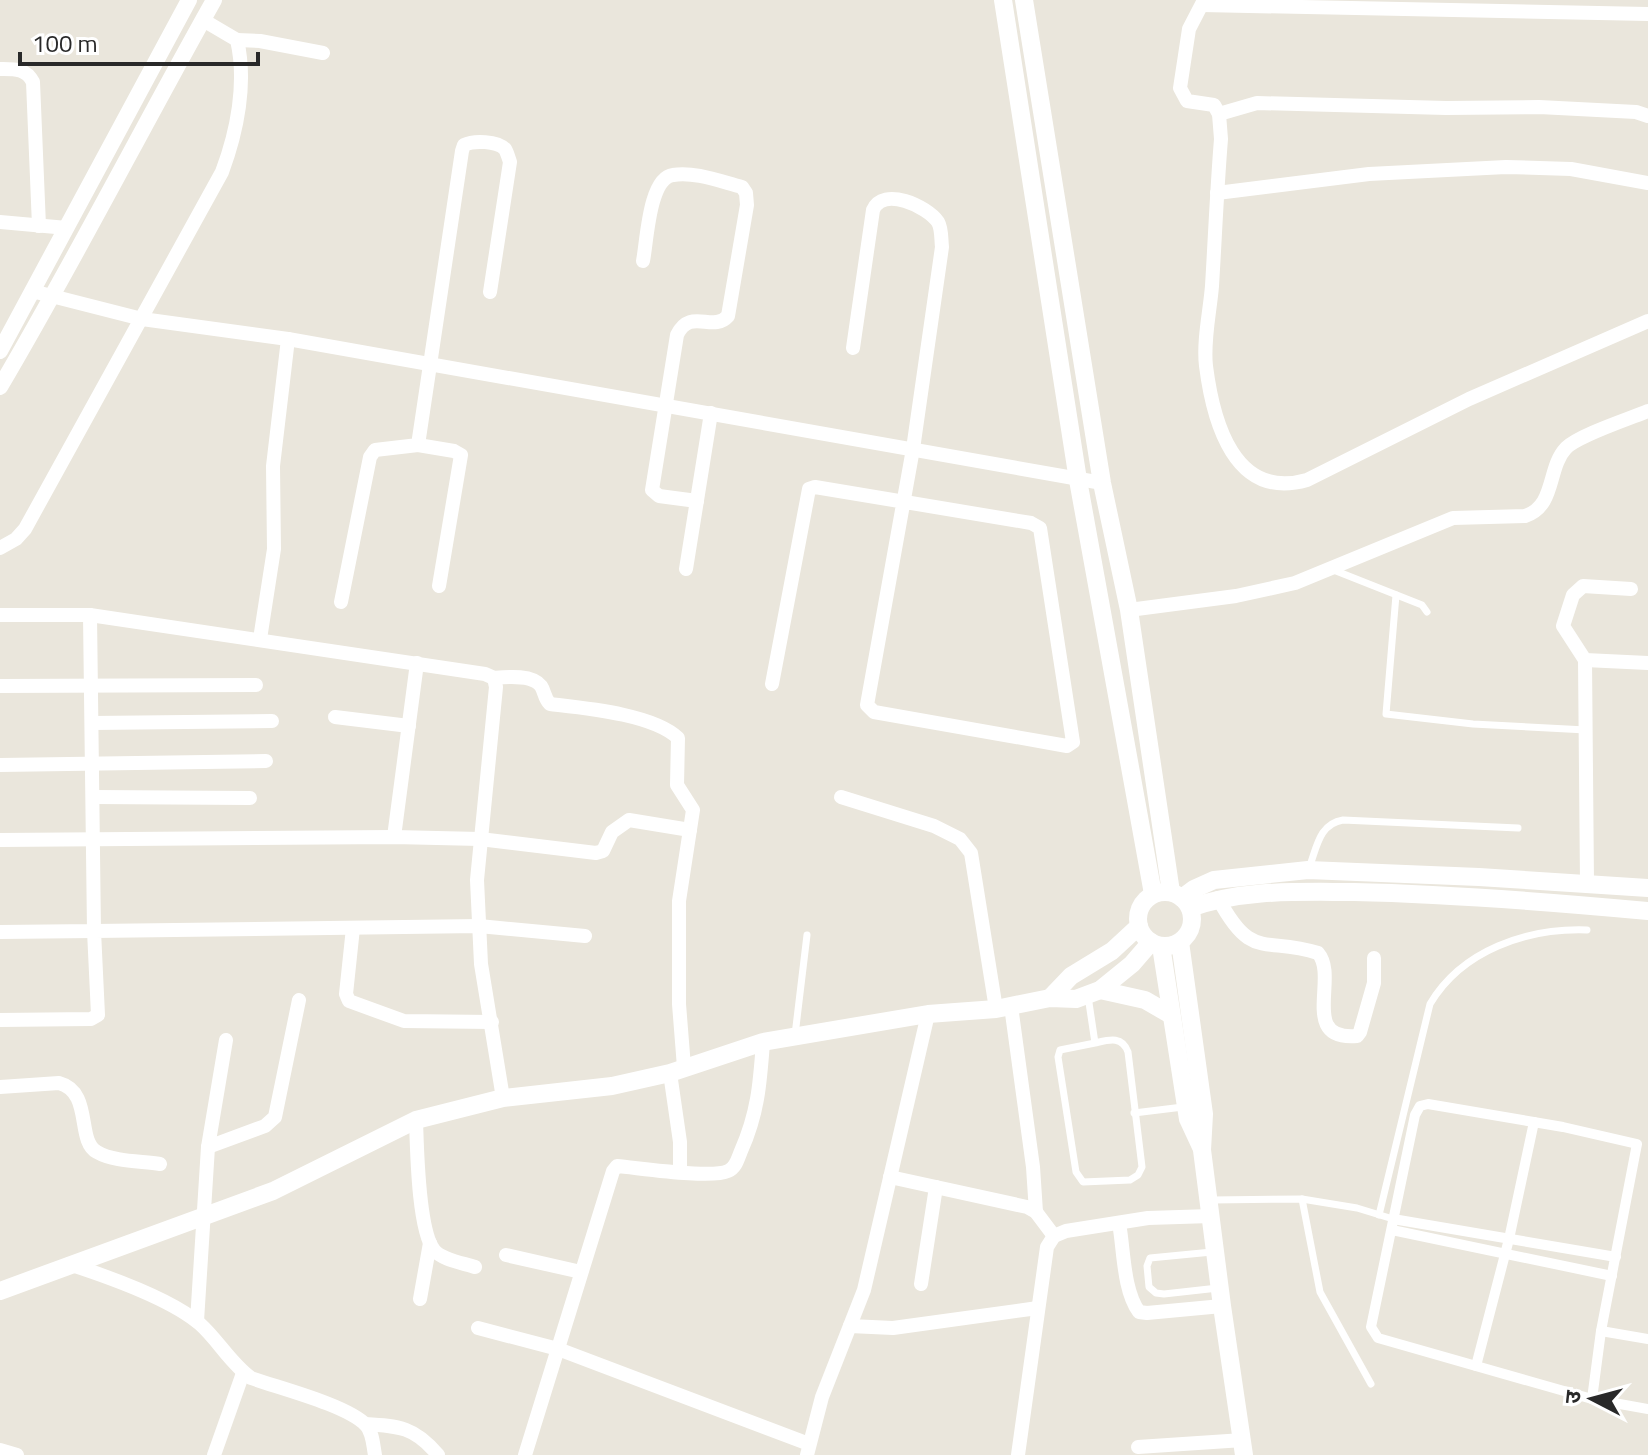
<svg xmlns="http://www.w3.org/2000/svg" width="1648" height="1455" font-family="'Titillium Web','Noto Sans Devanagari',sans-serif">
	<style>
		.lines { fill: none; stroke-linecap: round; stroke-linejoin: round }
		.service { stroke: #fff; stroke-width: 7 }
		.pedestrian { stroke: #fff; stroke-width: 10 }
		.minor { stroke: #fff; stroke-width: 14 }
		.tertiary { stroke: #fff; stroke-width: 16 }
		.secondary { stroke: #fff; stroke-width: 18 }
	</style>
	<rect width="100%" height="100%" fill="#eae6dc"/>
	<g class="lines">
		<g class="service">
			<path d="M1331,569L1422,605L1427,612"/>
			<path d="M1396,595L1386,714L1473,724L1586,730"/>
			<path d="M1309,868C1317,847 1319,824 1343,820L1518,828"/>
			<path d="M1088,996L1095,1043L1060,1050L1058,1057L1076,1172L1083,1182L1130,1180L1138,1175L1142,1167L1128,1052C1122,1035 1108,1040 1095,1043"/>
			<path d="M795,1035L807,935"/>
			<path d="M1134,1113L1183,1107"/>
			<path d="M1302,1199L1320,1292L1371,1384"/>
			<path d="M1212,1200L1302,1199L1357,1208L1393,1219"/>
			<path d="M1379,1215L1430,1004C1462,950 1527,928 1587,930"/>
			<path d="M1212,1252L1150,1258L1147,1266L1149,1287L1156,1293L1164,1294L1218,1288"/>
		</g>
		<g class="pedestrian">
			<path d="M1428,1104L1563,1127L1637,1144L1601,1331L1592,1399L1378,1338L1371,1327L1415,1115L1420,1106Z"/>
			<path d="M1393,1219L1616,1257"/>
			<path d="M1392,1230L1612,1276"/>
			<path d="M1601,1331L1648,1339"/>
			<path d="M1476,1366L1509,1239L1534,1122"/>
			<path d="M1592,1399L1648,1409"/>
		</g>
		<g class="minor">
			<path d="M1204,0L1189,29L1180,88L1187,101L1214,105L1219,114L1221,139C1217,188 1215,237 1212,286C1210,311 1203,341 1206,366C1213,421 1234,501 1307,480L1469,399L1648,321"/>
			<path d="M1202,5L1648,14"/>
			<path d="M237,40L260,41L323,53"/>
			<path d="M0,69C14,69 26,68 33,82L39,226"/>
			<path d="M1219,114L1257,103L1446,108L1539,107L1636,112L1648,116"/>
			<path d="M1217,193L1369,174L1506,167L1571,169L1648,183"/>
			<path d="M0,222L67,228"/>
			<path d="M643,261C647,241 649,178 673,175C694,171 722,182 742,187L746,193L747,205L728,316C713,333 690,307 677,335L652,490L659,496L697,501"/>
			<path d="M32,291L142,319L288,339L1102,483"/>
			<path d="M418,445L454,451L461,455L439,586"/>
			<path d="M0,548L16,539L25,529L222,172C237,132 247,83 237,40L203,20"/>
			<path d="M686,569L711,413"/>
			<path d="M341,602L370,457L375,450L418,445L462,151L464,145C474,140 497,141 505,149C507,152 509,159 510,162L490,292"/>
			<path d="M1129,610L1236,596L1295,583L1453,518L1525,516C1556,506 1547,468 1566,448C1579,435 1629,419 1648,411"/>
			<path d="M0,615H90L485,674L494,678L496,687L477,880L481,964L503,1098"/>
			<path d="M260,639L274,549L273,466L288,339"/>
			<path d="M1585,660L1648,663"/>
			<path d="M494,678C506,677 532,674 541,686C545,692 544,698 550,704C584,708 653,714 678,738L677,785L693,810L679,901V1004L684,1067"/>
			<path d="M772,684L809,489L815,487L1031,523L1040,528L1073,742L1067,746L874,712L867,705L913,449L942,247C941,239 942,229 938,222C927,206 883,186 873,210L853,348"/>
			<path d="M0,686L256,685"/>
			<path d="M335,717L409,726"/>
			<path d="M92,723L272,721"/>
			<path d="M0,765L266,761"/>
			<path d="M93,797L250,798"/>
			<path d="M841,797L934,826L960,839L971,853L996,1009"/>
			<path d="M394,837L417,663"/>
			<path d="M0,840L394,837L480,839L596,853L603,851L612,832L629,820L690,830"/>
			<path d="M1587,883L1585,660L1563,626L1573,595L1583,586L1631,589"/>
			<path d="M1218,898C1252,962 1264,936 1318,953C1339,977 1299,1041 1357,1036L1360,1032L1374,983V958"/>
			<path d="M353,928L346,994L349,1001L404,1021L492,1022"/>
			<path d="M0,932L94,931L90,615"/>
			<path d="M1011,1006L1033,1167L1036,1212"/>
			<path d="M0,1020L91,1019L98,1015L94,931L479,926L585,936"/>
			<path d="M670,1073L680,1142V1171"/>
			<path d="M0,1087L59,1083C93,1092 76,1141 97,1152C114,1162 141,1161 160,1164"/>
			<path d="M416,1120C417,1148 418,1230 434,1250C442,1260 463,1263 475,1267"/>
			<path d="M208,1147L265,1126L275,1117L299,1000"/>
			<path d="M890,1177L1027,1207L1036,1212L1054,1236"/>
			<path d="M1119,1223C1124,1250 1123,1290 1139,1312L1147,1313L1222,1306"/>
			<path d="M506,1255L581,1272"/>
			<path d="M69,1264C106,1276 171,1299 200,1324C218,1340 231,1364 251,1378C279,1388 347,1405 366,1425C373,1433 373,1445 375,1455"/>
			<path d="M921,1284L936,1187"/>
			<path d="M420,1299L430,1243"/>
			<path d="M197,1321L208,1147L226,1040"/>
			<path d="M850,1326L893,1328L1038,1308"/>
			<path d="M478,1328L558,1349L809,1444"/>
			<path d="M365,1424C399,1426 415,1427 438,1455"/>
			<path d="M1138,1447L1243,1440"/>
			<path d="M0,1450L17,1455"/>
			<path d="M214,1455L243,1373"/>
			<path d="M525,1455L613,1171L617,1166C640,1168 711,1179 728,1171C736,1168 738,1158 741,1151C758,1113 760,1083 763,1042"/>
			<path d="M807,1455L822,1397L864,1290L928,1014"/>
			<path d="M1018,1455L1047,1247L1054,1236L1066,1231L1148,1218L1211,1216"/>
		</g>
		<g class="tertiary">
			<path d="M0,351L189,0"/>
			<path d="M0,387C75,260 142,128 214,0"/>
		</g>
		<g class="secondary">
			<path d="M1003,0L1078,480L1153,894"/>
			<path d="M1024,0L1102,483L1129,610L1171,892"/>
			<circle cx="1165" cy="919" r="27"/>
			<path d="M1182,898L1194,889L1214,880L1308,870L1479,877L1648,888"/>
			<path d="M1190,908C1244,889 1297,892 1354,892C1452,894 1550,902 1648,911"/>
			<path d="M1180,942L1204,1114L1202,1150L1222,1306L1244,1455"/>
			<path d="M1161,946L1188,1119L1201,1147"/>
			<path d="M1100,990L1145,1000L1171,1015"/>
			<path d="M1050,998L1071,976L1112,951L1139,926"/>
			<path d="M0,1291L273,1191L416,1120L503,1098L612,1086L670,1073L763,1042L928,1014L996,1009L1050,998L1076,999L1100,990L1132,964L1151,942"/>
		</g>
	</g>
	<g transform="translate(1592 1399) rotate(276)" stroke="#ffffff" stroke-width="6" paint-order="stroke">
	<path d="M0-6L14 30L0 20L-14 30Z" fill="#292929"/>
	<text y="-12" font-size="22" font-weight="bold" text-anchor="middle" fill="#292929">उ</text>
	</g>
	<path d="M20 52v12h238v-12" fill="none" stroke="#292929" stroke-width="4"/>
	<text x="32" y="52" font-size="24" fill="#292929" stroke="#ffffff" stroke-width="6" paint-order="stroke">100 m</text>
</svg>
